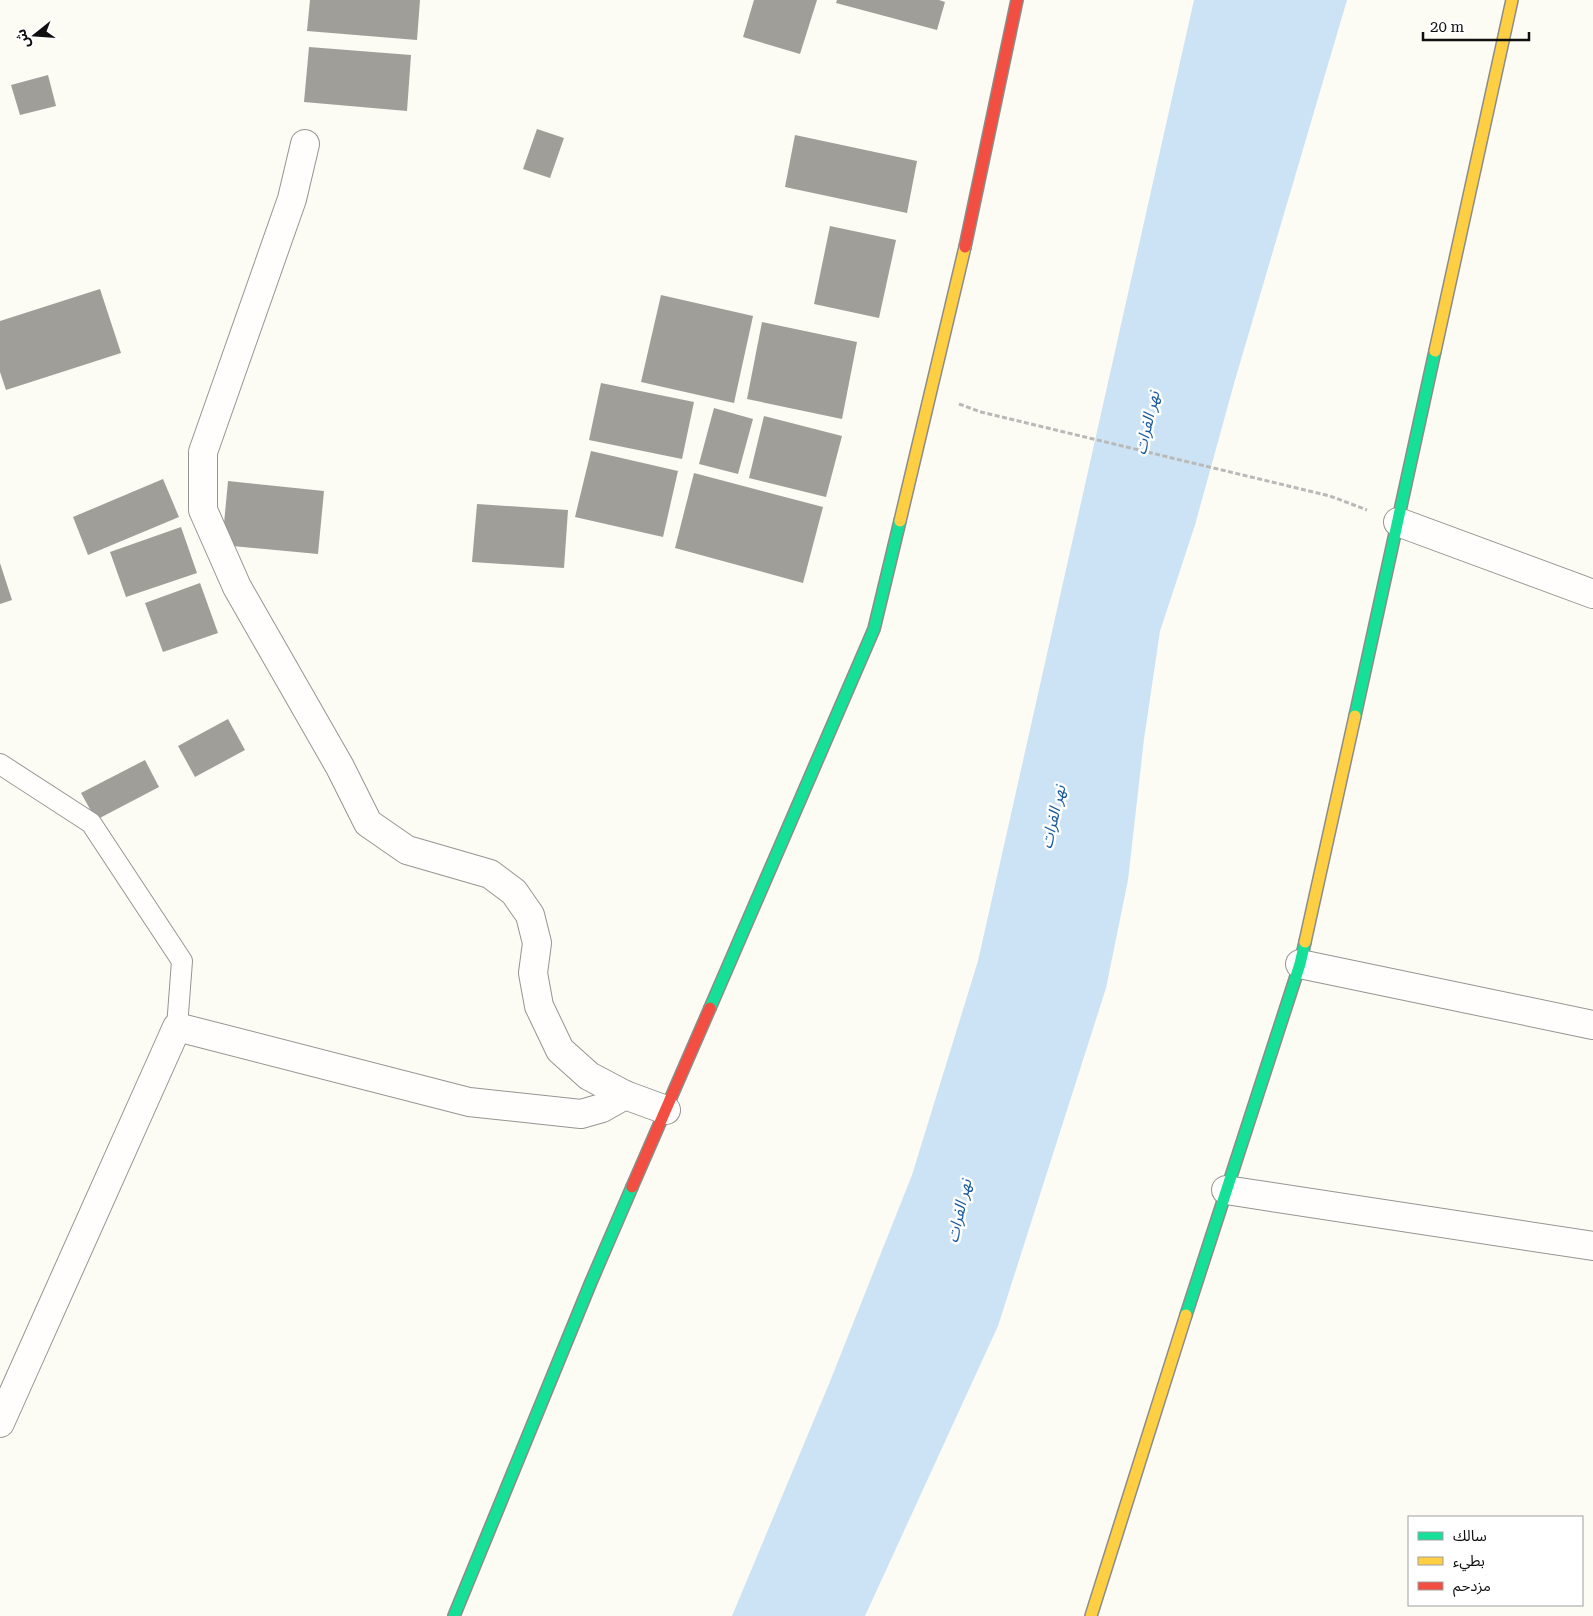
<svg xmlns="http://www.w3.org/2000/svg" width="1593" height="1616" font-family="'Roboto Serif','Noto Sans Arabic',serif">
	<style>
		.water { fill: #cce3f5 }
		.building { fill: #a09e99 }
		.lines { fill: none; stroke-linecap: round; stroke-linejoin: round }
		.lane-casing { stroke: #969592; stroke-width: 22 }
		.street-casing { stroke: #969592; stroke-width: 30 }
		.fast-casing { stroke: #8c8c89; stroke-width: 14 }
		.slow-casing { stroke: #8c8c89; stroke-width: 14 }
		.jam-casing { stroke: #8c8c89; stroke-width: 14 }
		.path { stroke: #b9b9b8; stroke-width: 3; stroke-dasharray: 5 2.5; stroke-linecap: butt }
		.lane { stroke: #fffefd; stroke-width: 20 }
		.street { stroke: #fffefd; stroke-width: 28 }
		.fast { stroke: #16e098; stroke-width: 11 }
		.slow { stroke: #ffcf43; stroke-width: 11 }
		.jam { stroke: #f24e42; stroke-width: 11 }
		.labels { text-anchor: middle; dominant-baseline: central; stroke-width: 5; stroke-linejoin: round; paint-order: stroke }
		.water-label { font-size: 16px; font-style: italic; fill: #1a5b9f; stroke: #fff }
	</style>
	<rect width="100%" height="100%" fill="#fcfbf4"/>
	<path class="water" d="M1194,0H1347L1235,380L1195,525L1160,631L1144,739L1128,880L1106,988L998,1326L865,1616H732L829,1384L912,1175L978,961Z"/>
	<g class="building">
		<path d="M310,0H420L417,40L307,31Z"/>
		<path d="M754,0H817L800,54L743,37Z"/>
		<path d="M837,0H939L945,2L937,30L836,3Z"/>
		<path d="M309,47L411,55L407,111L304,102Z"/>
		<path d="M48,75L56,106L20,115L11,85Z"/>
		<path d="M537,129L564,138L550,178L523,169Z"/>
		<path d="M795,135L917,161L907,213L785,187Z"/>
		<path d="M830,226L896,240L879,318L814,304Z"/>
		<path d="M100,289L121,353L6,390L0,372V321Z"/>
		<path d="M661,295L753,316L734,403L641,382Z"/>
		<path d="M762,322L857,342L842,419L747,399Z"/>
		<path d="M601,383L694,402L682,459L589,440Z"/>
		<path d="M714,408L753,419L738,474L699,464Z"/>
		<path d="M764,416L842,436L826,497L749,478Z"/>
		<path d="M591,451L678,471L663,537L575,517Z"/>
		<path d="M694,473L823,507L803,583L675,548Z"/>
		<path d="M163,479L179,517L88,555L73,517Z"/>
		<path d="M228,481L324,491L318,554L222,545Z"/>
		<path d="M477,504L568,510L564,568L472,562Z"/>
		<path d="M181,527L197,573L126,597L110,552Z"/>
		<path d="M0,563L12,600L0,604Z"/>
		<path d="M200,583L218,633L163,652L145,603Z"/>
		<path d="M228,719L245,750L195,777L178,746Z"/>
		<path d="M145,760L159,787L96,820L81,793Z"/>
	</g>
	<g class="lines">
		<defs>
			<path id="lane" d="M0,764L91,823L182,961L177,1027"/>
			<g id="street">
				<path d="M305,144L292,199L203,452V510L237,587L340,767L368,823L407,850L490,874L514,892L530,915L537,943L533,973L539,1006L560,1050L589,1076L625,1095L666,1110"/>
				<path d="M1398,522L1593,594"/>
				<path d="M1300,964L1593,1025"/>
				<path d="M1226,1190L1593,1246"/>
				<path d="M0,1423L177,1027L469,1102L581,1114L602,1108L625,1095"/>
			</g>
			<g id="fast">
				<path d="M1355,716L1435,351"/>
				<path d="M710,1008L874,629L900,521"/>
				<path d="M1186,1315L1300,964L1305,942"/>
				<path d="M454,1616L591,1282L632,1187"/>
			</g>
			<g id="slow">
				<path d="M1435,351L1512,0"/>
				<path d="M900,521L965,247"/>
				<path d="M1305,942L1355,716"/>
				<path d="M1091,1616L1186,1315"/>
			</g>
			<g id="jam">
				<path d="M965,247L1017,0"/>
				<path d="M632,1187L710,1008"/>
			</g>
		</defs>
		<use href="#lane" class="lane-casing"/>
		<use href="#street" class="street-casing"/>
		<use href="#fast" class="fast-casing"/>
		<use href="#slow" class="slow-casing"/>
		<use href="#jam" class="jam-casing"/>
		<path class="path" d="M959,404L981,412L1330,496L1367,510"/>
		<use href="#lane" class="lane"/>
		<use href="#street" class="street"/>
		<use href="#fast" class="fast"/>
		<use href="#slow" class="slow"/>
		<use href="#jam" class="jam"/>
	</g>
	<g class="labels">
		<g class="water-label">
			<text transform="translate(1147 423) rotate(-77)">نهر الفرات</text>
			<text transform="translate(1053 817) rotate(-77)">نهر الفرات</text>
			<text transform="translate(959 1211) rotate(-77)">نهر الفرات</text>
		</g>
	</g>
	<rect x="1408" y="1516" width="175" height="90" fill="#ffffff" stroke="#9f9f9f"/>
	<rect x="1418" y="1532" width="25" height="8" fill="#16e098" stroke="#9f9f9f"/>
	<text x="1453" y="1541" font-size="15" fill="#0f0f0f">سالك</text>
	<rect x="1418" y="1557" width="25" height="8" fill="#ffcf43" stroke="#9f9f9f"/>
	<text x="1453" y="1566" font-size="15" fill="#0f0f0f">بطيء</text>
	<rect x="1418" y="1582" width="25" height="8" fill="#f24e42" stroke="#9f9f9f"/>
	<text x="1453" y="1591" font-size="15" fill="#0f0f0f">مزدحم</text>
	<g transform="translate(35 35) rotate(253)" stroke="#ffffff" stroke-width="4" paint-order="stroke">
	<path d="M0-4L9 19L0 12L-9 19Z" fill="#0f0f0f"/>
	<text y="-8" font-size="14" font-weight="bold" text-anchor="middle" fill="#0f0f0f">ش</text>
	</g>
	<path d="M1423 32v8h106v-8" fill="none" stroke="#0f0f0f" stroke-width="2.5"/>
	<text x="1430" y="32" font-size="15" fill="#0f0f0f" stroke="#ffffff" stroke-width="4" paint-order="stroke">20 m</text>
</svg>
